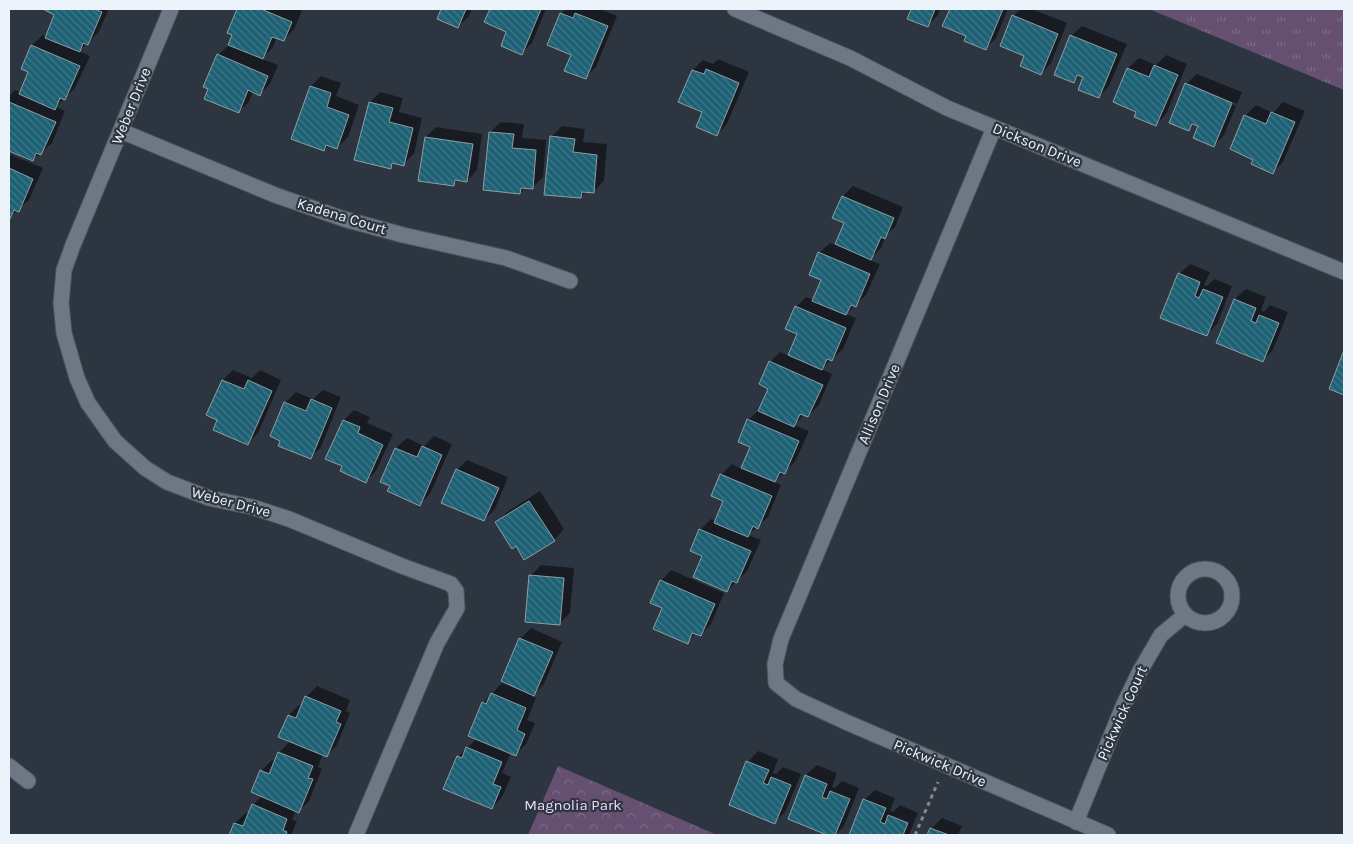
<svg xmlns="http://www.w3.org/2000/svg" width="1353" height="844" font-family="Karla,sans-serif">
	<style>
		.grass { fill: url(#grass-tufts) }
		.park { fill: url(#park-crowns) }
		.shadow { fill: #0007 }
		.building { fill: url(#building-back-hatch); stroke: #8d9fa4 }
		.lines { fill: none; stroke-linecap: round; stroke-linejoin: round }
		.minor-casing { stroke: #4d555e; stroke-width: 17 }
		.path { stroke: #828992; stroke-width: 3; stroke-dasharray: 4 4; stroke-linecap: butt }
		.minor { stroke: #6e7884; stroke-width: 15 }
		.labels { text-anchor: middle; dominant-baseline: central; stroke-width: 4.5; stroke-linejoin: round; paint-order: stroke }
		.street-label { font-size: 15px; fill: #edf3fa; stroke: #2d3640 }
		.park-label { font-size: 15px; fill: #edd9f9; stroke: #2d3640 }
	</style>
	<defs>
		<pattern id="grass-tufts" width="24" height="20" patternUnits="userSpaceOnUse" patternTransform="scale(1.25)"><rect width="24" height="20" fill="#665072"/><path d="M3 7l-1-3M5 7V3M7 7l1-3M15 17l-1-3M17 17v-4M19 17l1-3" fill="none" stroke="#7c6a87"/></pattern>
		<pattern id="park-crowns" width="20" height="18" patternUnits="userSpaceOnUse" patternTransform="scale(1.25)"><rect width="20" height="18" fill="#665072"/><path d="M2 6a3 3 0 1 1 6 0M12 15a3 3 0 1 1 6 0" fill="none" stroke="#7c6a87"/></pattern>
		<pattern id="building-back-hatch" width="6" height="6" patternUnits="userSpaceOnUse" patternTransform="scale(1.25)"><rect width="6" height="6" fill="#1e6174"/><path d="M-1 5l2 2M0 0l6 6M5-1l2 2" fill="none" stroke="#3f7889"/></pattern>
	</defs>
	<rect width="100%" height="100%" fill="#2d3640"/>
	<path class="grass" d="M1149,9H1344V90Z"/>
	<path class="park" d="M558,766L717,835H528Z"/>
	<g class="shadow">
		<path d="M44,9H109L98,33L79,51L90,56L75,88L56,107L65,111L52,143L32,160L9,150V96L15,90L21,92L30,71L22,68L32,45L43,35L46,36L56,14Z"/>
		<path d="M238,9H296L302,11L294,29L284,40L277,37L273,47L262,59L278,65L270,84L260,94L253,91L249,102L238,112L218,55L229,45L233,35L228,33Z"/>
		<path d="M443,9H472L469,16L458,27L438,19Z"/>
		<path d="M491,9H546L532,43L522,53L508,31L486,22Z"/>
		<path d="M566,9H600L617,16L596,67L585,78L572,55L561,14Z"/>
		<path d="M912,9H940L938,15L927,26L908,18Z"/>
		<path d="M951,9H1008L996,38L985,49L967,35L944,26Z"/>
		<path d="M1021,9H1032L1067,23L1051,63L1041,74L1026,55L1013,16Z"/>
		<path d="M1082,26L1127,44L1109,86L1099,97L1084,77L1080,75L1074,81L1071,36Z"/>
		<path d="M1166,55L1187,64L1166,114L1156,125L1138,111L1115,102L1128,68L1139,58L1156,65Z"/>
		<path d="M718,59L749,72L727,124L717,134L704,111L693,70L703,60L713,64Z"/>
		<path d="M1197,74L1242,92L1237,104L1190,84V87L1236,106L1224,135L1214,145L1200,125L1195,123L1189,130L1186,84Z"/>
		<path d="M321,76L341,83L336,96L359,105L348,137L337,148L329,145L324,150L292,139L311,86Z"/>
		<path d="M380,92L403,98L399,112L422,118L414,154L403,164L395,163L390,168L370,102Z"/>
		<path d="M1283,102L1305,111L1283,162L1273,172L1255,159L1245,116L1256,105L1273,113Z"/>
		<path d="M501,122L524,124L522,138L546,140L543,177L532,188L526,187L520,193L490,132Z"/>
		<path d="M562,126L585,129L583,142L607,144L604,181L593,192L587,191L581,197L551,137Z"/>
		<path d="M436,127L482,134L477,170L467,181L459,179L453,185L426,137Z"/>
		<path d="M9,154L43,168L29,200L10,217H9Z"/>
		<path d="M853,186L903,207L895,227L886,235L881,248L869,260L880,264L866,295L846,314L856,318L843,349L821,369L832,374L819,405L808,416L805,414L794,425L809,431L795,462L774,482L781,485L768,517L748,535L761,540L747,571L727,591L704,555L691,550L700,530L711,519L716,521L724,501L721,475L732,464L742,469L752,446L748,420L759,410H760L770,388V362L780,352L789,356L799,333L796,307L806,297L814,300L822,279L819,253L830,243L836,245L846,223L843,196Z"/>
		<path d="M1190,264L1210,272L1204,285L1207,286L1214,279L1232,286L1217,324L1206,335L1179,274Z"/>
		<path d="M1246,289L1266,297L1261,310L1264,312L1270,305L1288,312L1273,350L1263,360L1218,342L1235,299Z"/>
		<path d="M233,370L252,378L260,370L281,380L258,433L248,443L219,420L223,380Z"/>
		<path d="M323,390L341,397L321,447L310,458L285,403L296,392L313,399Z"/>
		<path d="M354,410L370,417L367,423L393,434L376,471L366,481L343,466L344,420Z"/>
		<path d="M434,436L452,444L430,494L420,504L392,485L382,481L396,448L407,438L424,446Z"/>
		<path d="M467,460L508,477L495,509L484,520L457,470Z"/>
		<path d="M540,491L564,529L554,540L516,545L496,523L507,512Z"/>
		<path d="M541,565L574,568L570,613L559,624L526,621L531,575Z"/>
		<path d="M671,570L724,593L711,624L701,635L696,633L687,642L664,607L661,581Z"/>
		<path d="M531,628L562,642L544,684L532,696L536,698L527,720L535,723L526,744L516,754L511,752L502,773L511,777L502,797L492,808L458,757L477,738L483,703L502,683L524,692V690L502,681L520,639Z"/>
		<path d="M317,686L350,700L346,711L350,713L337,745L327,755L323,754L318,767L322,769L309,801L299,811L296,810L292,820L297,821L291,835H230L235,823L246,813L249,814L253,805L262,796L261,771L272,760L275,762L279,753L291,740L289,715L299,705L303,706L306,697Z"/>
		<path d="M758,751L778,759L773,773L776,774L783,767L801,774L785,812L775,822L748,762Z"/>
		<path d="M817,765L837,773L832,787L835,788L842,781L859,788L844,826L835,835H831L789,818L806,775Z"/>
		<path d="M875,790L895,798L890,811L893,812L900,805L918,813L909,835H850L864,800Z"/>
		<path d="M942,818L962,826L958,835H929L931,829Z"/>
	</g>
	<g class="building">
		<path d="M43,9H94L102,12L88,45L83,43L80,52L45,38L54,15Z"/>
		<path d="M237,9H261L292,22L284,41L272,37L263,59L228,45L232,35L227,33Z"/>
		<path d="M441,9H466L458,28L437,19Z"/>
		<path d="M490,9H541L522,55L501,46L506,32L484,22Z"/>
		<path d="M911,9H935L928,27L907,19Z"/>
		<path d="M950,9H1003L986,50L964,41L966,36L942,26Z"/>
		<path d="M560,13L573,18L575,13L608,26L586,79L564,71L571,55L547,45Z"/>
		<path d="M1012,15L1058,34L1041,75L1020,66L1024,56L1000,46Z"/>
		<path d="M1070,35L1117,54L1099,98L1078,90L1083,77L1077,75L1074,83L1054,75Z"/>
		<path d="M31,45L80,66L65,100L60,98L55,110L19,94L28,72L21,69Z"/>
		<path d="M217,54L268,76L260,96L248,90L239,113L204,99L208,89L203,87Z"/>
		<path d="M1154,65L1178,75L1156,126L1134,117L1136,112L1113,102L1127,68L1149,77Z"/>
		<path d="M706,69L739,83L717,136L696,127L702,112L678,102L692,70L704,74Z"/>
		<path d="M1185,83L1232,103L1214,147L1193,138L1198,126L1192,124L1189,131L1169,123Z"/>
		<path d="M310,86L331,93L327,107L349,115L337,149L326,145L324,151L291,139Z"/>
		<path d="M9,102L56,122L41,155L36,153L33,161L9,151Z"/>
		<path d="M369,102L393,108L389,122L413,128L404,166L392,163L391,169L354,160Z"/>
		<path d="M1271,112L1295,122L1273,174L1251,164L1253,160L1230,149L1244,115L1266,124Z"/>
		<path d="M489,132L514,134L512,148L536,150L533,189L521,188L520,194L483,190Z"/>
		<path d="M550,136L575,139L573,152L597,155L594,193L582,192L581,198L544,195Z"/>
		<path d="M425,137L473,144L467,182L455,180L454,186L418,181Z"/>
		<path d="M9,168L33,179L19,212L14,210L10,219L9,218Z"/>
		<path d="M842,196L894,218L885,239L881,237L871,260L835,244L844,223L832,218Z"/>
		<path d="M818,252L870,274L856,307L851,305L846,315L812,301L821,280L809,275Z"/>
		<path d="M1178,273L1200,282L1195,296L1199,298L1203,289L1223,297L1207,336L1160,318Z"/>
		<path d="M1234,299L1256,308L1251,321L1256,323L1259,315L1279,323L1263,362L1216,343Z"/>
		<path d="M795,306L846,328L832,361L827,359L822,370L788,355L797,334L785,329Z"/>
		<path d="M1344,350V395L1329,389Z"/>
		<path d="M769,361L823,385L808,417L800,414L794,427L758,411L768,389L759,384Z"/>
		<path d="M222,380L244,389L248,380L272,391L248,445L213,430L217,420L206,415Z"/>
		<path d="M311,399L332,408L311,459L278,446L280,441L270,436L284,402L306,411Z"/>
		<path d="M747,419L799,441L785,474L780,472L775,482L741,468L750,447L738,442Z"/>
		<path d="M343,420L360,427L358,433L383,445L366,483L340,471L342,466L325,459Z"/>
		<path d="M422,446L442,455L420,506L387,491L390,486L380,482L395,448L417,457Z"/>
		<path d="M456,469L499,488L484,521L441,503Z"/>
		<path d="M720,474L772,496L758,529L753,526L748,537L714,523L723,501L711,496Z"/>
		<path d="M529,501L555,541L524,560L516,546L512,549L495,522Z"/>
		<path d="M699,529L751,551L737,583L732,581L727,592L693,577L702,556L690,551Z"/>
		<path d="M529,575L564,578L560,625L525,622Z"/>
		<path d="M660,580L715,604L701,636L692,633L688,644L653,629L662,608L650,603Z"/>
		<path d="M519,638L553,652L534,696L501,681Z"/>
		<path d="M491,693L526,708L517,730L525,734L516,756L468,736L482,702L486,704Z"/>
		<path d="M305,696L341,711L336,722L341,724L327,757L278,737L288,715L296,718Z"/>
		<path d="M466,747L502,762L493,784L501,787L492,809L443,789L457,756L462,758Z"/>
		<path d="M278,752L313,766L308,778L313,779L299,813L251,792L260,770L269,774Z"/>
		<path d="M746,761L769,770L763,783L768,785L771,777L791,785L775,824L729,805Z"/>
		<path d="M805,775L827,784L822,797L827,799L830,791L850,799L835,835H827L788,819Z"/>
		<path d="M863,799L886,808L880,822L885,824L888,815L908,823L903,835H849Z"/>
		<path d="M252,804L287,819L283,830L287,832L286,835H229L234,823L243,826Z"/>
		<path d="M930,828L949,835H927Z"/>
	</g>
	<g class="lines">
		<defs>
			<g id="minor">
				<path d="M171,9L73,245L64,270L61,303L64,333L77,378L88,403L115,441L145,468L167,482L209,498L252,507L289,519L402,566L451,584L456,591L457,608L437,643L356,835"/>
				<path d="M735,9L850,58L947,108L1344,272"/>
				<path d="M994,128L781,639L775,664L776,683L796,699L846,722L1108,835"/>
				<path d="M121,131L275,195L344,219L403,235L506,258L570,281"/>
				<circle cx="1205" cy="596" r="27"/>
				<path d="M9,766L28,781"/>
				<path d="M1076,822L1124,704L1140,671L1161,635L1185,615"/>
			</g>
		</defs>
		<use href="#minor" class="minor-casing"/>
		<path class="path" d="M915,835L938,782"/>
		<use href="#minor" class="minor"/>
	</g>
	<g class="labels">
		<g class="street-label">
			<text transform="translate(131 106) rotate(-68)">Weber Drive</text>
			<text transform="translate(1037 145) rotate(22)">Dickson Drive</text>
			<text transform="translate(342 216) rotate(17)">Kadena Court</text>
			<text transform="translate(879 404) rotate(-67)">Allison Drive</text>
			<text transform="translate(231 502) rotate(15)">Weber Drive</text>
			<text transform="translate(1122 713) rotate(-66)">Pickwick Court</text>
			<text transform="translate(940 763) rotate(23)">Pickwick Drive</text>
		</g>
		<g class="park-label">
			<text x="573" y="805">Magnolia Park</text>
		</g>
	</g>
	<rect width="1353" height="844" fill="none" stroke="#edf3fa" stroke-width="20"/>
</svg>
